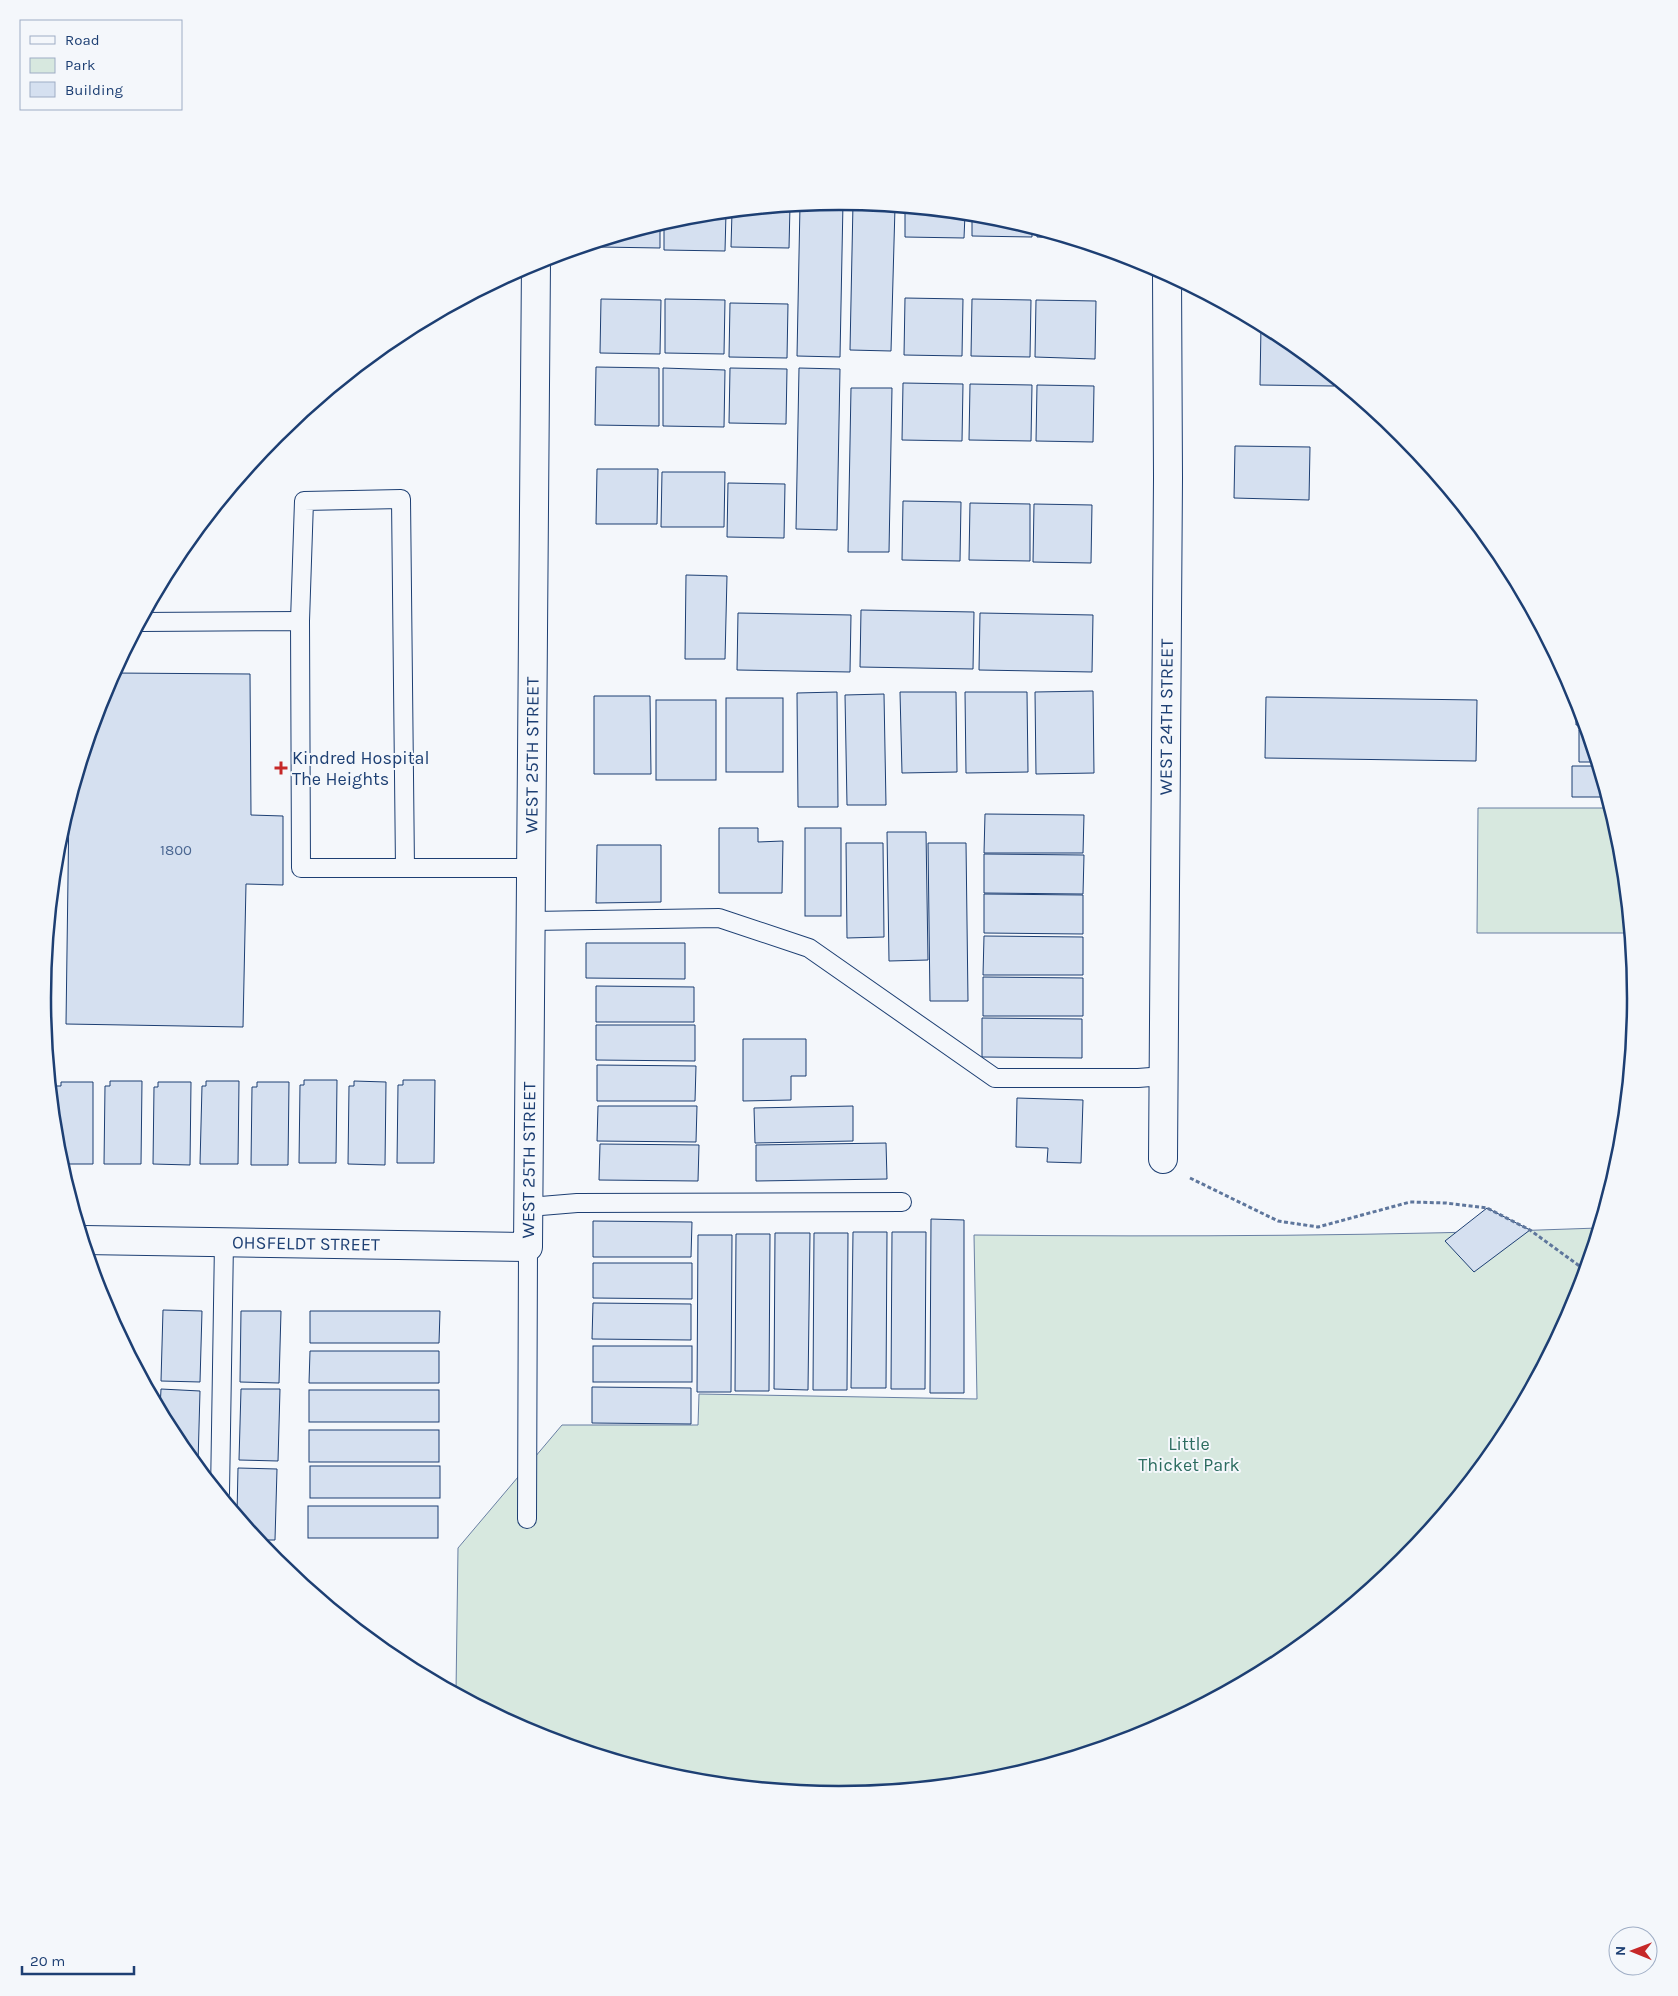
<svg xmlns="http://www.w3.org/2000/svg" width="1678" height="1996" font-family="Karla,sans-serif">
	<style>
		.green { fill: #d7e8df; stroke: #687fa3 }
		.building { fill: #d5e0f0; stroke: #1d3f73 }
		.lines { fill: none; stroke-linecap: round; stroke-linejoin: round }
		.service-casing { stroke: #1d3f73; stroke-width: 20 }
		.minor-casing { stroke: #1d3f73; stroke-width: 30 }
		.path { stroke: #5e769c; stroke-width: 3; stroke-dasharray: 4 2.5; stroke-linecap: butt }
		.service { stroke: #f4f7fb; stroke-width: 18 }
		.minor { stroke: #f4f7fb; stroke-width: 28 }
		.poi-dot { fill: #c62828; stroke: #f4f7fb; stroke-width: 2 }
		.labels { text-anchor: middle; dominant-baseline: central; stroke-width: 4; stroke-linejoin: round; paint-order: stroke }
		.number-label { font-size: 15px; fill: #4b6792 }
		.street-label { font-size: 18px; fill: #1d3f73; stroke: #f4f7fb }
		.poi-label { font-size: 18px; fill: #1d3f73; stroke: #f4f7fb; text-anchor: start }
		.park-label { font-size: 18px; fill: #2c6c60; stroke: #f4f7fb }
		.rim { fill: none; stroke: #1d3f73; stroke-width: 2.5 }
	</style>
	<rect width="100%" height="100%" fill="#f4f7fb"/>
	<g class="green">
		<path d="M1478,808H1610L1620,843L1629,933H1477Z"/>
		<path d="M1598,1228L1575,1303L1501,1441L1402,1561L1281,1660L1144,1734L994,1779L839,1794L683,1779L534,1734L456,1692L458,1548L562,1425H698L699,1394L977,1399L974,1235C1182,1237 1390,1236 1598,1228Z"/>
	</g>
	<g class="building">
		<path d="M843,202L840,357L797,356L800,205Z"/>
		<path d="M853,203L895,207L891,351L850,350Z"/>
		<path d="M790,206L789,248L731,247L732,212Z"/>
		<path d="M905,208L965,214L964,238L905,237Z"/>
		<path d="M726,213L725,251L664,250V223L684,217Z"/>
		<path d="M972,215L995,217L1032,228V237L972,236Z"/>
		<path d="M660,224V248L600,247V242Z"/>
		<path d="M1037,230L1064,238L1037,237Z"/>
		<path d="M905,298L963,299L962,356L904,355Z"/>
		<path d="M601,299L661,300L660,354L600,353Z"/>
		<path d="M665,299L725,300L724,354L665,353Z"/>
		<path d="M972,299L1031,300L1030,357L971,356Z"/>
		<path d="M1036,300L1096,301L1095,359L1035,357Z"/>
		<path d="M730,303L788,304L787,358L729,357Z"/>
		<path d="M1261,325L1282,336L1334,379V386L1260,385Z"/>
		<path d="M596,367L659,368V426L595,425Z"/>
		<path d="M663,368L725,370L724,427L663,426Z"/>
		<path d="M730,368L787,369L786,424L729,423Z"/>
		<path d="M799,368L840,369L837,530L796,529Z"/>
		<path d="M903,383L963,384L962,441L902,440Z"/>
		<path d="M970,384L1032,385L1031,441L969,440Z"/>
		<path d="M1037,385L1094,386L1093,442L1036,441Z"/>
		<path d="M851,388H892L889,552H848Z"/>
		<path d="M1235,446L1310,447L1309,500L1234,498Z"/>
		<path d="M597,469H658L657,524H596Z"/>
		<path d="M662,472H725L724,527H661Z"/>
		<path d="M728,483L785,484L784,538L727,537Z"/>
		<path d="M903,501L961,502L960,561L902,560Z"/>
		<path d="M970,503L1030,504V561L969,560Z"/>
		<path d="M1034,504L1092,505L1091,563L1033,562Z"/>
		<path d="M686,575L727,576L725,659H685Z"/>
		<path d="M861,610L974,612L973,669L860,667Z"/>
		<path d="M738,613L851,615L850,672L737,670Z"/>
		<path d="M980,613L1093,615L1092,672L979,670Z"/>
		<path d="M114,673L250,674L251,815L283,816V885L246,884L243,1027L66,1024L69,805L103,693Z"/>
		<path d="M1093,691L1094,773L1036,774L1035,692Z"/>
		<path d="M837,692L838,807H798L797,693Z"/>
		<path d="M900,692H956L957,772L902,773Z"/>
		<path d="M965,692H1027L1028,772L966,773Z"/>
		<path d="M884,694L886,805H847L845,695Z"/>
		<path d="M594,696H650L651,774H594Z"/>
		<path d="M1576,696L1584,725H1576Z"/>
		<path d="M1266,697L1477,700L1476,761L1265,758Z"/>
		<rect x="726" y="698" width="57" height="74"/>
		<rect x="656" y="700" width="60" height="80"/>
		<path d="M1579,730H1586L1596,762H1579Z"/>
		<path d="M1572,766H1597L1606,797H1572Z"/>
		<path d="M985,814L1084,815L1083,853H984Z"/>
		<path d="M719,828H758V842L783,841L782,893H719Z"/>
		<rect x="805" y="828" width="36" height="88"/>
		<path d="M887,832H926L928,960L889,961Z"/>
		<path d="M846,843H883L884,937L847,938Z"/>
		<path d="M928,843H966L968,1001H930Z"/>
		<path d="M597,845H661V902L596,903Z"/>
		<path d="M984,854L1084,855L1083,894L984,893Z"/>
		<path d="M984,894L1083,895V934L984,933Z"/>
		<path d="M984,936L1083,937V975H983Z"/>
		<path d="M586,943H685V979L586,978Z"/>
		<path d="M983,977L1083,978V1016H983Z"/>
		<path d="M596,986L694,987V1022H596Z"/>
		<path d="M982,1018L1082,1019V1058L982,1057Z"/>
		<path d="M596,1025H695V1061L596,1060Z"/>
		<path d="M743,1039H806V1076H791V1100L743,1101Z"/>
		<path d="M597,1065L696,1066L695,1101H597Z"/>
		<path d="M304,1080H337L336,1163H299L300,1085H304Z"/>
		<path d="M403,1080H435L434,1163H397L398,1085H403Z"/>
		<path d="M110,1081H142L141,1164H104L105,1086H110Z"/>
		<path d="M206,1081H239L238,1164H200L202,1086H206Z"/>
		<path d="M354,1081L386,1082L385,1165L348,1164L349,1086H354Z"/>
		<path d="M61,1082H93V1164H61L58,1153L56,1135V1086H61Z"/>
		<path d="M158,1082H191L190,1165L153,1164L154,1087H158Z"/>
		<path d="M257,1082H289L288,1165H251L252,1087H257Z"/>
		<path d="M1017,1098L1083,1100L1081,1163L1047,1162L1048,1148L1016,1147Z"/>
		<path d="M598,1106H697L696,1142L597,1141Z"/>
		<path d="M853,1106V1141L755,1143L754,1108Z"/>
		<path d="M886,1143L887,1179L756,1181V1145Z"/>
		<path d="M600,1144L699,1145L698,1181L599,1180Z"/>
		<path d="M1487,1208L1530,1230L1474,1272L1445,1241Z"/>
		<path d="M931,1219L964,1220V1393H930Z"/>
		<path d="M593,1221L692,1222L691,1257H593Z"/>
		<path d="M853,1232H887L886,1388H851Z"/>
		<path d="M892,1232H926L925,1389H891Z"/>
		<path d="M775,1233H810L808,1390L774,1389Z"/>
		<path d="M814,1233H848L847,1390H813Z"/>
		<path d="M736,1234H770L769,1391H735Z"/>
		<path d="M698,1235H732L731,1392H697Z"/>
		<path d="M593,1263H692V1299L593,1298Z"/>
		<path d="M593,1303L691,1304V1340L592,1339Z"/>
		<path d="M163,1310L202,1311L200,1382L161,1381Z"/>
		<path d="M241,1311H281L279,1383L240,1382Z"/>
		<path d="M310,1311H440L439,1343H310Z"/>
		<rect x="593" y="1346" width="99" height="36"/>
		<path d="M310,1351H439V1383H309Z"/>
		<path d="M592,1387L691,1388V1424L592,1423Z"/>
		<path d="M161,1389L200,1391L198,1463H195L177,1440L160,1409Z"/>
		<path d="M241,1389H280L278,1461L239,1460Z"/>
		<rect x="309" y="1390" width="130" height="32"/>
		<rect x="309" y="1430" width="130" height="32"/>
		<rect x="310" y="1466" width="130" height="32"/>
		<path d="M238,1468L277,1469L275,1540H258L237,1514Z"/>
		<rect x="308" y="1506" width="130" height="32"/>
	</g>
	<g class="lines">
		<defs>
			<g id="service">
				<path d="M300,621L304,501L401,499L405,868"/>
				<path d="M141,622L300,621L301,868H531"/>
				<path d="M531,921L719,918L809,948L995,1078H1138L1164,1076"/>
				<path d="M529,1207L577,1203L902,1202"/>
				<path d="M220,1493L224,1242"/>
				<path d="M527,1519L528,1247"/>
			</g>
			<g id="minor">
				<path id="s1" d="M1163,1159L1168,478L1167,274"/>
				<path id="s2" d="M84,1240L528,1247L536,262"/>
			</g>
		</defs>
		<use href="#service" class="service-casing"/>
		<use href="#minor" class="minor-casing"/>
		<path class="path" d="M1190,1178L1278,1221L1318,1227L1410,1202L1446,1203L1487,1208L1530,1230L1585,1270"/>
		<use href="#service" class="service"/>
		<use href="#minor" class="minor"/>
	</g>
	<path class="poi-dot" d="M278.5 760.5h5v5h5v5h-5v5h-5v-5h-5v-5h5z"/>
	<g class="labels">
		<g class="number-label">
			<text x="176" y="850">1800</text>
		</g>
		<g class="street-label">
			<text stroke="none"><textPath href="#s1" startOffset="442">WEST 24TH STREET</textPath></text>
			<text stroke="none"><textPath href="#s2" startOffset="936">WEST 25TH STREET</textPath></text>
			<text stroke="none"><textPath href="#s2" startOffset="531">WEST 25TH STREET</textPath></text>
			<text stroke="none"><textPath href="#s2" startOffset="222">OHSFELDT STREET</textPath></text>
		</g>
		<g class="poi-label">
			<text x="292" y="758">Kindred Hospital<tspan x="292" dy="21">The Heights</tspan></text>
		</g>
		<g class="park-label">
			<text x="1189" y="1444">Little<tspan x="1189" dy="21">Thicket Park</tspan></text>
		</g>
	</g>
	<path d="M0 0H1678V1996H0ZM51 998a788 788 0 1 1 1576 0a788 788 0 1 1-1576 0Z" fill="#f4f7fb" fill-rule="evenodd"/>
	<path class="rim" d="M51 998a788 788 0 1 1 1576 0a788 788 0 1 1-1576 0Z"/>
	<rect x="20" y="20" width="162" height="90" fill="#f4f7fb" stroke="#9eadc5"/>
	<rect x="30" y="36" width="25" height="8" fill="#f4f7fb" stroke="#9eadc5"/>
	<text x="65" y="45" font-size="15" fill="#1d3f73">Road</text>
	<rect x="30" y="58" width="25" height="15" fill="#d7e8df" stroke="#9eadc5"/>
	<text x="65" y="70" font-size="15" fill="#1d3f73">Park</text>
	<rect x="30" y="82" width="25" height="15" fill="#d5e0f0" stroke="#9eadc5"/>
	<text x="65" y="95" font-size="15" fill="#1d3f73">Building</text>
	<g transform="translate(1633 1951) rotate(271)"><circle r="24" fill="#f4f7fb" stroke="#9eadc5"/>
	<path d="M0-4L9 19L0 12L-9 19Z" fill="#c62828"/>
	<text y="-8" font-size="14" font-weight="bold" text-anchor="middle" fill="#1d3f73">N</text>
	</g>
	<path d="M22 1966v8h112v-8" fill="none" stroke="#1d3f73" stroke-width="2.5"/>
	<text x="30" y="1966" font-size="15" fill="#1d3f73" stroke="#f4f7fb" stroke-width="4" paint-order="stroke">20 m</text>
</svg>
